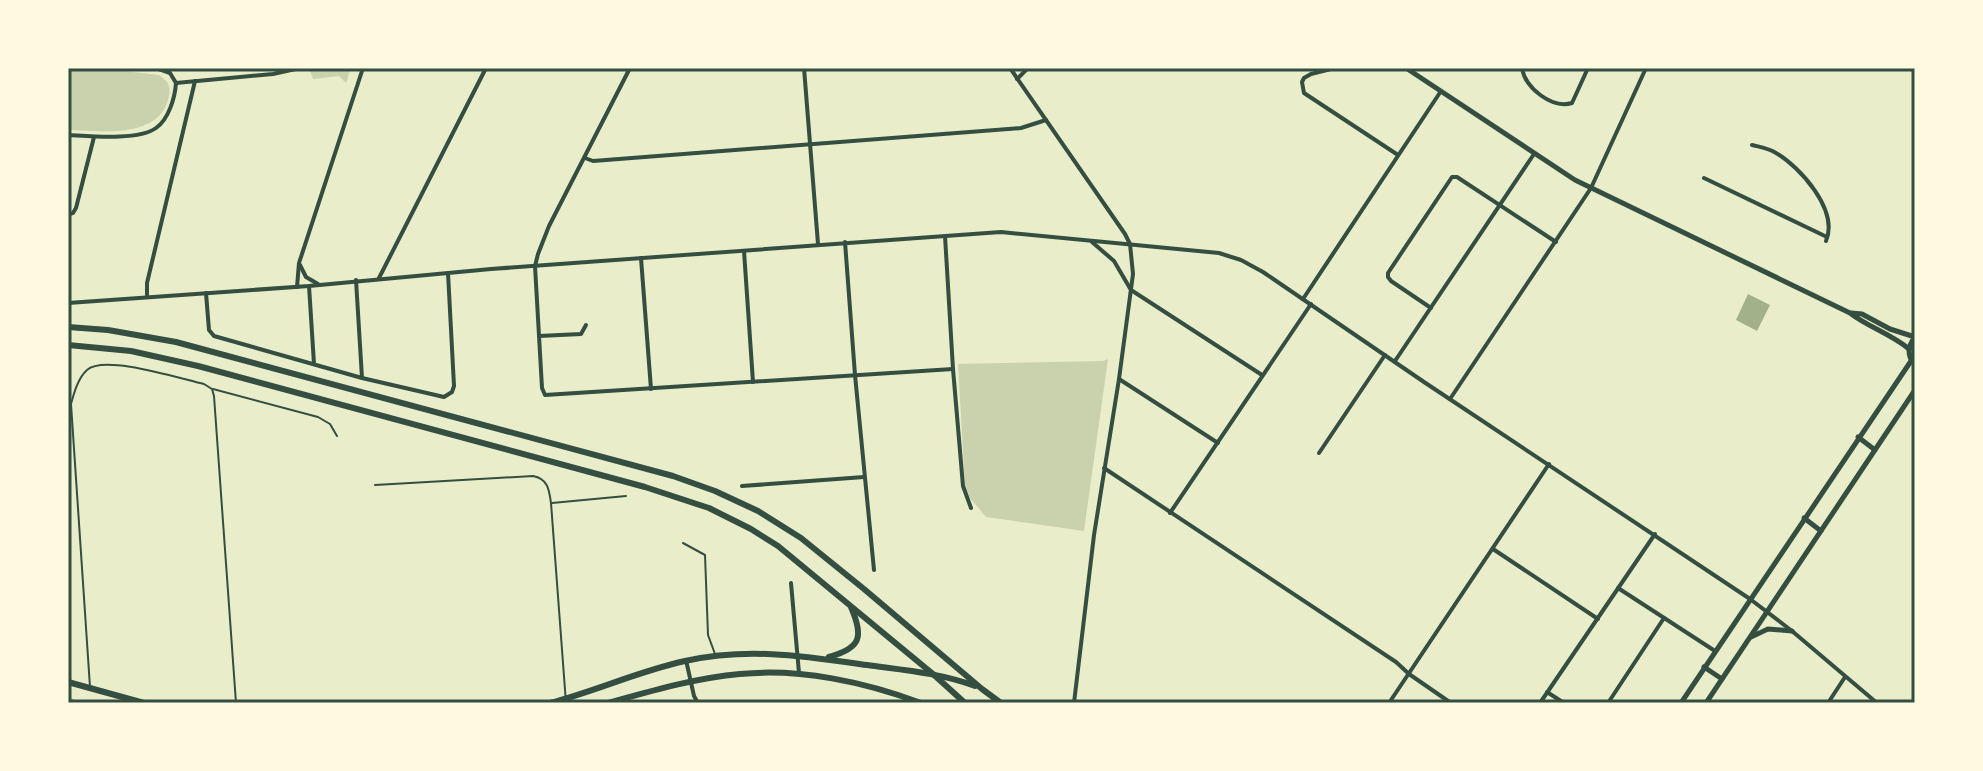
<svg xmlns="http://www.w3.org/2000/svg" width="1983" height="771" font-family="'Fira Sans Condensed',sans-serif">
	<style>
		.green { fill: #cad2ad }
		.water { fill: #a3b18a }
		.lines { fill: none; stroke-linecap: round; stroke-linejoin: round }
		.service { stroke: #344e41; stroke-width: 2 }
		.minor { stroke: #344e41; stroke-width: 4 }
		.tertiary { stroke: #344e41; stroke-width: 5 }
		.secondary { stroke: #344e41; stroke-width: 6 }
		.rail { stroke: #7c8e77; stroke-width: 2 }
		.neatline { fill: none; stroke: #344e41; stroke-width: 3 }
	</style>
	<rect width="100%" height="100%" fill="#e9edc9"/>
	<g class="green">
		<path d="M68,68H98L159,75C168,81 171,86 169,96C161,140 99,131 68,130Z"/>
		<path d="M312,68H351L346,83L339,76L313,79L310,70Z"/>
		<path d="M1108,359L1084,531L986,517L970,498L965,487L958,364L1103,361Z"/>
	</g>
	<path class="water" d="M1748,294L1770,305L1757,331L1736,320Z"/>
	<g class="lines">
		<g class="service">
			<path d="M213,389L318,417L330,424L337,436"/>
			<path d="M375,485L533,476C548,479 549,489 551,503L566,703"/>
			<path d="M552,503L626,496"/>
			<path d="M683,543L705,555L708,635L715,654"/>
			<path d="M90,687L71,404C74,393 78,378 87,370C104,354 181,379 204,384L212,389L214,396L236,703"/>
		</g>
		<g class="minor">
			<path d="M630,68L549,226L538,254L535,266L542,388L545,395L953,369"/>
			<path d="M804,68L818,244"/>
			<path d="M1010,68L1125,234L1130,244L1133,274L1119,379L1094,535L1074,703"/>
			<path d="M1335,68L1311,74L1304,78L1302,82L1304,93L1398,155"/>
			<path d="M1522,68C1525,88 1552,109 1572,103L1588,68"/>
			<path d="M1017,79L1028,68"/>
			<path d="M176,83L273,74L300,68"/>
			<path d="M68,135C89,136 138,141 156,128C169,119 175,97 176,83L170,73L156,68"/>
			<path d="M1752,145C1760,147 1768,148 1776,153C1800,167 1839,210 1826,241"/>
			<path d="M585,158L593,161L606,160L1021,128L1046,120"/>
			<path d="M1704,178L1827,237"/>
			<path d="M68,215L73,213L76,208L94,137"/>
			<path d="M945,236L953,369L963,486L971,508"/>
			<path d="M845,242L855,375L874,570"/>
			<path d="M1092,242L1114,261L1131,290L1262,375"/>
			<path d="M744,251L753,382"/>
			<path d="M641,258L651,389"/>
			<path d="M300,265L306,277L318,284"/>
			<path d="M379,278L486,68"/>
			<path d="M356,280L362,378"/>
			<path d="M309,286L314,364"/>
			<path d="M297,287L299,263L363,68"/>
			<path d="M206,293L209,330L214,336L362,378L444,397L452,392L454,386L448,273"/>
			<path d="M147,297V283L195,81"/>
			<path d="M1303,299L1441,91"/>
			<path d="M68,303L309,286L491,269L1001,232L1219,253L1241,260L1263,272L1424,382L1750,599L1792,631L1877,703"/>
			<path d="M1431,308L1391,281L1388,277V273L1452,177H1457L1556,242"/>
			<path d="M539,336L581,334L586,325"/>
			<path d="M1395,361L1534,154"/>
			<path d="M1119,379L1218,443"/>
			<path d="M1450,399L1591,188L1646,68"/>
			<path d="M1319,453L1385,355"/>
			<path d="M1104,468L1396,662L1409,674L1451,703"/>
			<path d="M742,486L864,477"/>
			<path d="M1170,513L1311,304"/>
			<path d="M1493,549L1598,619"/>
			<path d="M791,583L799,673"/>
			<path d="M1618,588L1715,651"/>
			<path d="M686,660L694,696L698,703"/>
			<path d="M1547,692L1564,703"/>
			<path d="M1389,703L1549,464"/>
			<path d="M1540,703L1655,534"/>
			<path d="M1608,703L1664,618"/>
			<path d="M1828,703L1845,677"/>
		</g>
		<g class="tertiary">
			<path d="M1406,68L1575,180L1850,313C1868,327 1891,334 1909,349"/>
			<path d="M1851,313L1862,314L1890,329L1915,337"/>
			<path d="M1915,337C1907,347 1907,356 1915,365"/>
			<path d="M1858,437L1875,450"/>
			<path d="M1804,518L1821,531"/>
			<path d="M1751,637L1768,629L1792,631"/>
			<path d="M1704,667L1722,679"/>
			<path d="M1681,703L1911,361"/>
			<path d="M1706,703L1915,390"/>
		</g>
		<g class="secondary">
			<path d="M68,327L108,330L176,342L673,476L715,491L758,511L801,538L864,589L982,689L1001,703"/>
			<path d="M68,345L131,351L198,366L645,487L709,508L751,529L778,546L933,674L965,703"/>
			<path d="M829,657C861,648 864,637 851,607"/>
			<path d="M68,682L144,703"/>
			<path d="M550,703C596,691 639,671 685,661C748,647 804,656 867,665C903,670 940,673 975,686"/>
			<path d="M608,703C651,691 695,678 740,674C800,668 865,682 921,703"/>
		</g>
		<path class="rail" d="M68,699L81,703"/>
	</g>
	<rect width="1983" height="771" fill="none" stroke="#fefae0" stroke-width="140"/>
	<rect x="70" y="70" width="1843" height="631" class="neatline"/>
</svg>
